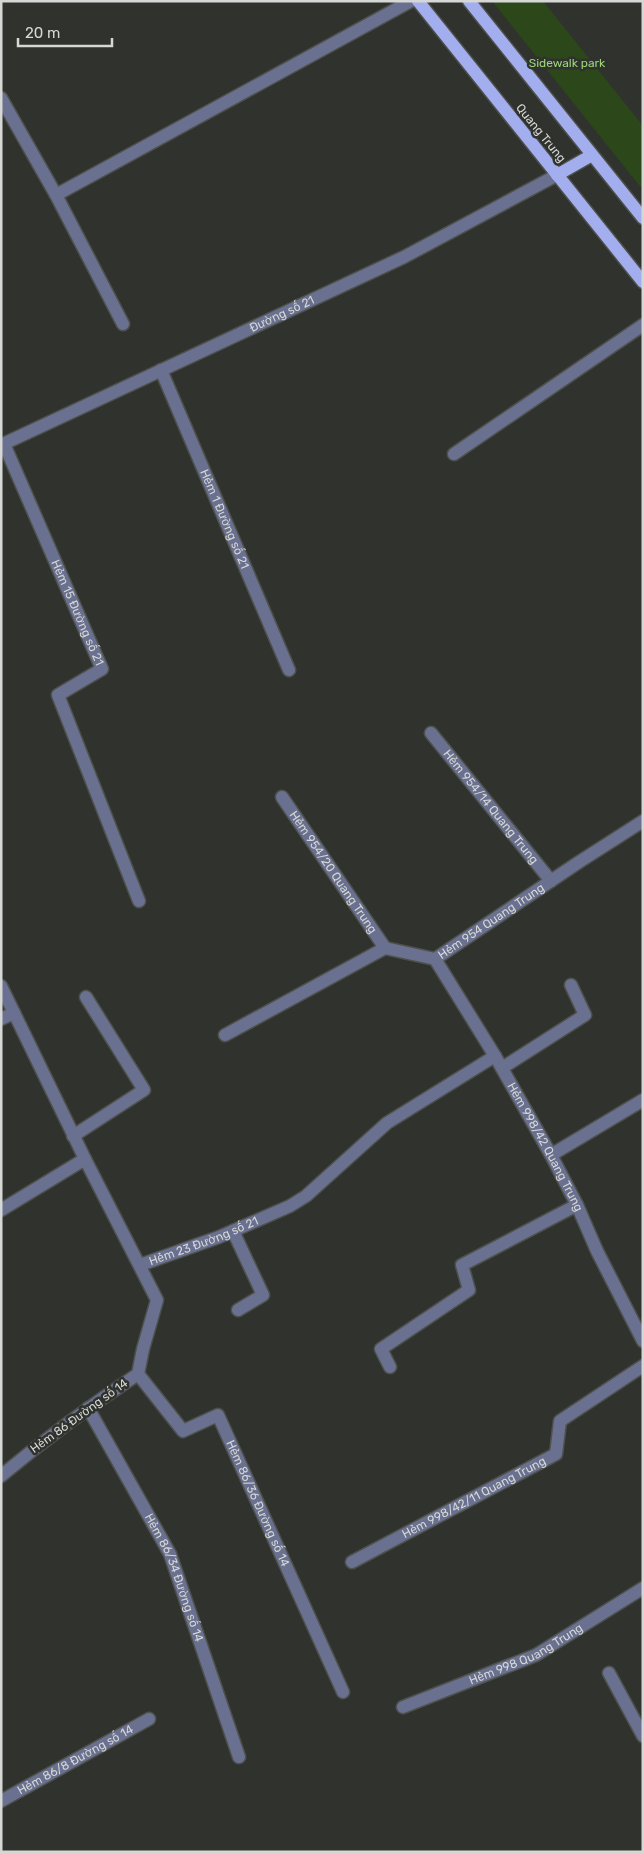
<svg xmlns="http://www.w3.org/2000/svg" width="644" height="1853" font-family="Rubik,sans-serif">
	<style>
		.green { fill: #2c481a }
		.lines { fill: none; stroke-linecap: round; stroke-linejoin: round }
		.minor-casing { stroke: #4d504b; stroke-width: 15 }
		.major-casing { stroke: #4d504b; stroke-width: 15 }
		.minor { stroke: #6a708f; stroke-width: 12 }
		.major { stroke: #a3aeee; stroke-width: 12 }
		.labels { text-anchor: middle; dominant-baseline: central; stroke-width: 5; stroke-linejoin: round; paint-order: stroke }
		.park-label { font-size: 12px; fill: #99d577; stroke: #2f322d }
		.street-label { font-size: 12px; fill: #d6d8d5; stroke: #2f322d }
	</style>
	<rect width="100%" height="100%" fill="#2f322d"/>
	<path class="green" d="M492,1H543L643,126V190Z"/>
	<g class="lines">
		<defs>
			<g id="minor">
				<path d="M1,98L56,195L123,324"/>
				<path d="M56,195L411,1"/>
				<path id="s1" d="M161,370L289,670"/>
				<path id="s2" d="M4,444L102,669L58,695L139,901"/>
				<path id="s3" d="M1,445L404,257L557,175"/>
				<path d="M454,454L643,325"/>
				<path id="s4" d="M431,733L551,881"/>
				<path id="s5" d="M282,797L385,948"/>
				<path id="s6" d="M435,959L495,1056L551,1155L577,1205L597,1251L643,1341"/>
				<path d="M1,986L85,1159L157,1300L143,1349L138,1374C90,1406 45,1439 1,1476"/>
				<path d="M1,1019L14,1013"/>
				<path id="s7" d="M225,1035L385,948L435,959L579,862L643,821"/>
				<path d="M502,1068L585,1015L571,985"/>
				<path d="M73,1136L144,1090L86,997"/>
				<path d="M551,1155L643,1100"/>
				<path d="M1,1210L85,1159"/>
				<path d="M233,1231L263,1295L238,1310"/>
				<path id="s8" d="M140,1265L219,1237L290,1206L306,1196L387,1123L495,1056"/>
				<path d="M390,1367L381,1349L469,1290L462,1265L577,1205"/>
				<path id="s9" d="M138,1374L183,1431L218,1415L343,1692"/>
				<path id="s10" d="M88,1408L170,1554L239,1757"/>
				<path id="s11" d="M352,1562L556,1454L560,1421L643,1366"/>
				<path d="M609,1673L643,1736"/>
				<path id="s12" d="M403,1707L536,1655L643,1588"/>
				<path id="s13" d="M1,1801L149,1719"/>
			</g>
			<g id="major">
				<path d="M418,1L643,282"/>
				<path d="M469,1L643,218"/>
				<path d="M557,175L592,155"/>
			</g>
		</defs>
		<use href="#minor" class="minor-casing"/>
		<use href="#major" class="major-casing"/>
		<use href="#minor" class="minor"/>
		<use href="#major" class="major"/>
	</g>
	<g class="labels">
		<g class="park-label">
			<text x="567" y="63">Sidewalk park</text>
		</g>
		<g class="street-label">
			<text transform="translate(541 133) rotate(51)">Quang Trung</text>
			<text stroke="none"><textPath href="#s3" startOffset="310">Đường số 21</textPath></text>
			<text stroke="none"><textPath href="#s1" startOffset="162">Hẻm 1 Đường số 21</textPath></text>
			<text stroke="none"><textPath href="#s2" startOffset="184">Hẻm 15 Đường số 21</textPath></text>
			<text stroke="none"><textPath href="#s4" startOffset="95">Hẻm 954/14 Quang Trung</textPath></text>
			<text stroke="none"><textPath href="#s5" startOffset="91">Hẻm 954/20 Quang Trung</textPath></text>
			<text stroke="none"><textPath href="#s7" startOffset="301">Hẻm 954 Quang Trung</textPath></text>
			<text stroke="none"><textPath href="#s6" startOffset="218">Hẻm 998/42 Quang Trung</textPath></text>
			<text stroke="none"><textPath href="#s8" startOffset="68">Hẻm 23 Đường số 21</textPath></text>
			<text transform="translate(79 1416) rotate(-36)">Hẻm 86 Đường số 14</text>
			<text stroke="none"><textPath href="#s11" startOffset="138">Hẻm 998/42/11 Quang Trung</textPath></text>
			<text stroke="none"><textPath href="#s9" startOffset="208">Hẻm 86/36 Đường số 14</textPath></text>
			<text stroke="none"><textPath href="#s10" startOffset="191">Hẻm 86/34 Đường số 14</textPath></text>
			<text stroke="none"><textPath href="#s12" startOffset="134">Hẻm 998 Quang Trung</textPath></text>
			<text stroke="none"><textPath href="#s13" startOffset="85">Hẻm 86/8 Đường số 14</textPath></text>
		</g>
	</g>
	<rect width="644" height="1853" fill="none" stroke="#d6d8d5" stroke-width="5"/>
	<path d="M18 38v8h94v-8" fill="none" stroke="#d6d8d5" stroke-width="2.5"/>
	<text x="25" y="38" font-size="15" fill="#d6d8d5" stroke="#2f322d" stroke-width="4" paint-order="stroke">20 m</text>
</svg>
